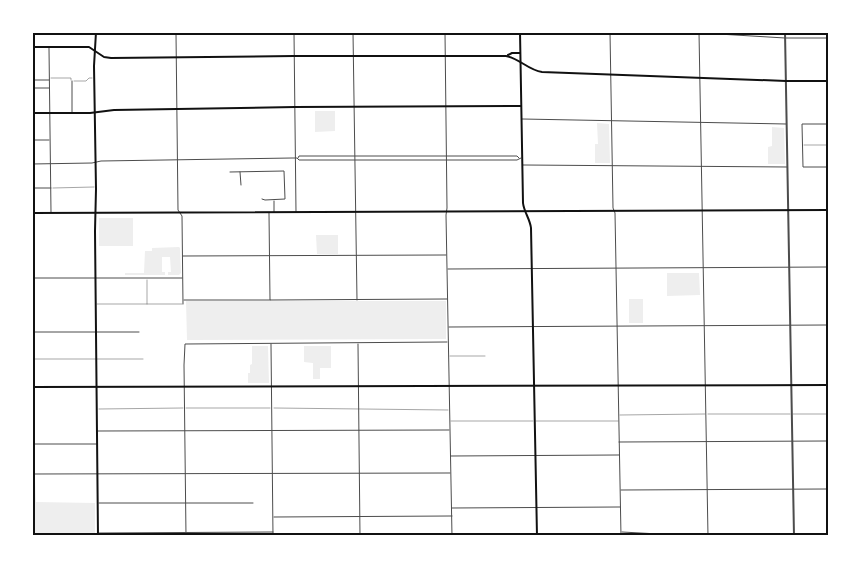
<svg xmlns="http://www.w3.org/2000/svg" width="861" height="568" font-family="'Fira Sans Condensed',sans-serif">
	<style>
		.green { fill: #eee }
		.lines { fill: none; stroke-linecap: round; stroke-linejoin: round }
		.service { stroke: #4c4c4c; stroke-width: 0.5 }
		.pedestrian { stroke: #4c4c4c; stroke-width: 1 }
		.minor { stroke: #4c4c4c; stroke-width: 1 }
		.tertiary { stroke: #4c4c4c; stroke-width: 2 }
		.secondary { stroke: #111; stroke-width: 2 }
		.neatline { fill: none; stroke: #111; stroke-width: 2 }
	</style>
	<rect width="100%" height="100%" fill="#fff"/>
	<g class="green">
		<path d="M315,111H335V131L315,132Z"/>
		<path d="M597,123L609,124L610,163H595V144H598Z"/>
		<path d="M772,127L784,128L785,164H768V147L772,146Z"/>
		<rect x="99" y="218" width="34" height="28"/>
		<path d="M316,235H338V254H317Z"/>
		<path d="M179,247L180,248L181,273L179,275H168V272H171L170,257H162V272H165V275H125V273H144L145,251H152V248Z"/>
		<path d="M667,273H699L700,295L667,296Z"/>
		<rect x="629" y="299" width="14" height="24"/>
		<path d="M186,301H446V339L187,340Z"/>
		<path d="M252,346H268L269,383H248V373H250V365L252,364Z"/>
		<path d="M304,346H331V368H320V379H313V363L304,362Z"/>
		<path d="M33,478H35L36,502L95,503V535H33Z"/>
	</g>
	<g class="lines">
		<g class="service">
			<path d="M51,78H71V80"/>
			<path d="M74,81H86L89,78H92"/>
			<path d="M804,145H828"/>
			<path d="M53,188L94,187"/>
			<path d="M147,280V304"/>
			<path d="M97,304H182"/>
			<path d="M450,356H485"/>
			<path d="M32,359H143"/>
			<path d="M186,408H270"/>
			<path d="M274,408L448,410"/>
			<path d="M99,409L183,408"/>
			<path d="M708,414H790"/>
			<path d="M793,414H828"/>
			<path d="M620,415L705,414"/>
			<path d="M451,421H533"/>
			<path d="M536,421H618"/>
		</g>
		<path class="pedestrian" d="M184,300H270"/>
		<g class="minor">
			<path d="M175,32L176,34L178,210L182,216L183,304"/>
			<path d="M294,32L296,212"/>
			<path d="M353,32L357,300"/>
			<path d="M445,32L447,208L446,215L452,536"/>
			<path d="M610,32L613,208L615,213L621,536"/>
			<path d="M685,32L785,38H828"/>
			<path d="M699,32L708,536"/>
			<path d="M49,48L51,212"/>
			<path d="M32,80H49"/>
			<path d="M72,81V113"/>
			<path d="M32,88H49"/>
			<path d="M522,119L786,124"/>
			<path d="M828,124H802L803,167H828"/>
			<path d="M32,140H49"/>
			<path d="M298,158L299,156H517L519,158"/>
			<path d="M32,164L92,163L101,161L292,158H297L299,160H517L521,158"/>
			<path d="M523,165L787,167"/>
			<path d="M230,172L284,171L285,199L265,200L262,199"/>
			<path d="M240,172L241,185"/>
			<path d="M32,188H51"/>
			<path d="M274,201V212"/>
			<path d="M269,213L270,300L447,299"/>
			<path d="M183,256L446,255"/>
			<path d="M448,269L828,267"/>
			<path d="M32,278H182"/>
			<path d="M449,327L828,325"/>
			<path d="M32,332H139"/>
			<path d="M271,344L273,536"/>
			<path d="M358,344L360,536"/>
			<path d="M98,431L449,430"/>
			<path d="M619,442L828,441"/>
			<path d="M32,444H97"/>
			<path d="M451,456L619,455"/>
			<path d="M32,474L450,473"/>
			<path d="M621,490L828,489"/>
			<path d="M99,503H253"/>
			<path d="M452,508L620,507"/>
			<path d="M274,517L452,516"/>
			<path d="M622,532L695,536"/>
			<path d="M99,533L273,532"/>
			<path d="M186,536L184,365L185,344L447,342"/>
			<path d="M808,536L828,535"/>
		</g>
		<path class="tertiary" d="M785,32L794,536"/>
		<g class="secondary">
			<path d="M96,32L94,66L96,189L95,231L98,536"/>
			<path d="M520,32L523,203C524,212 530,219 531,228L537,536"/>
			<path d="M32,47H89L104,57L111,58L294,56H506C519,58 528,70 542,72L786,81H828"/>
			<path d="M508,55L512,53H520"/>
			<path d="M32,113H90L114,110L295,107L521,106"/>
			<path d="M32,213L828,210"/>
			<path d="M32,387L828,385"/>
		</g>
	</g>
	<rect width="861" height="568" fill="none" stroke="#ffffff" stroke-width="68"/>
	<rect x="34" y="34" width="793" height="500" class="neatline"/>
</svg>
